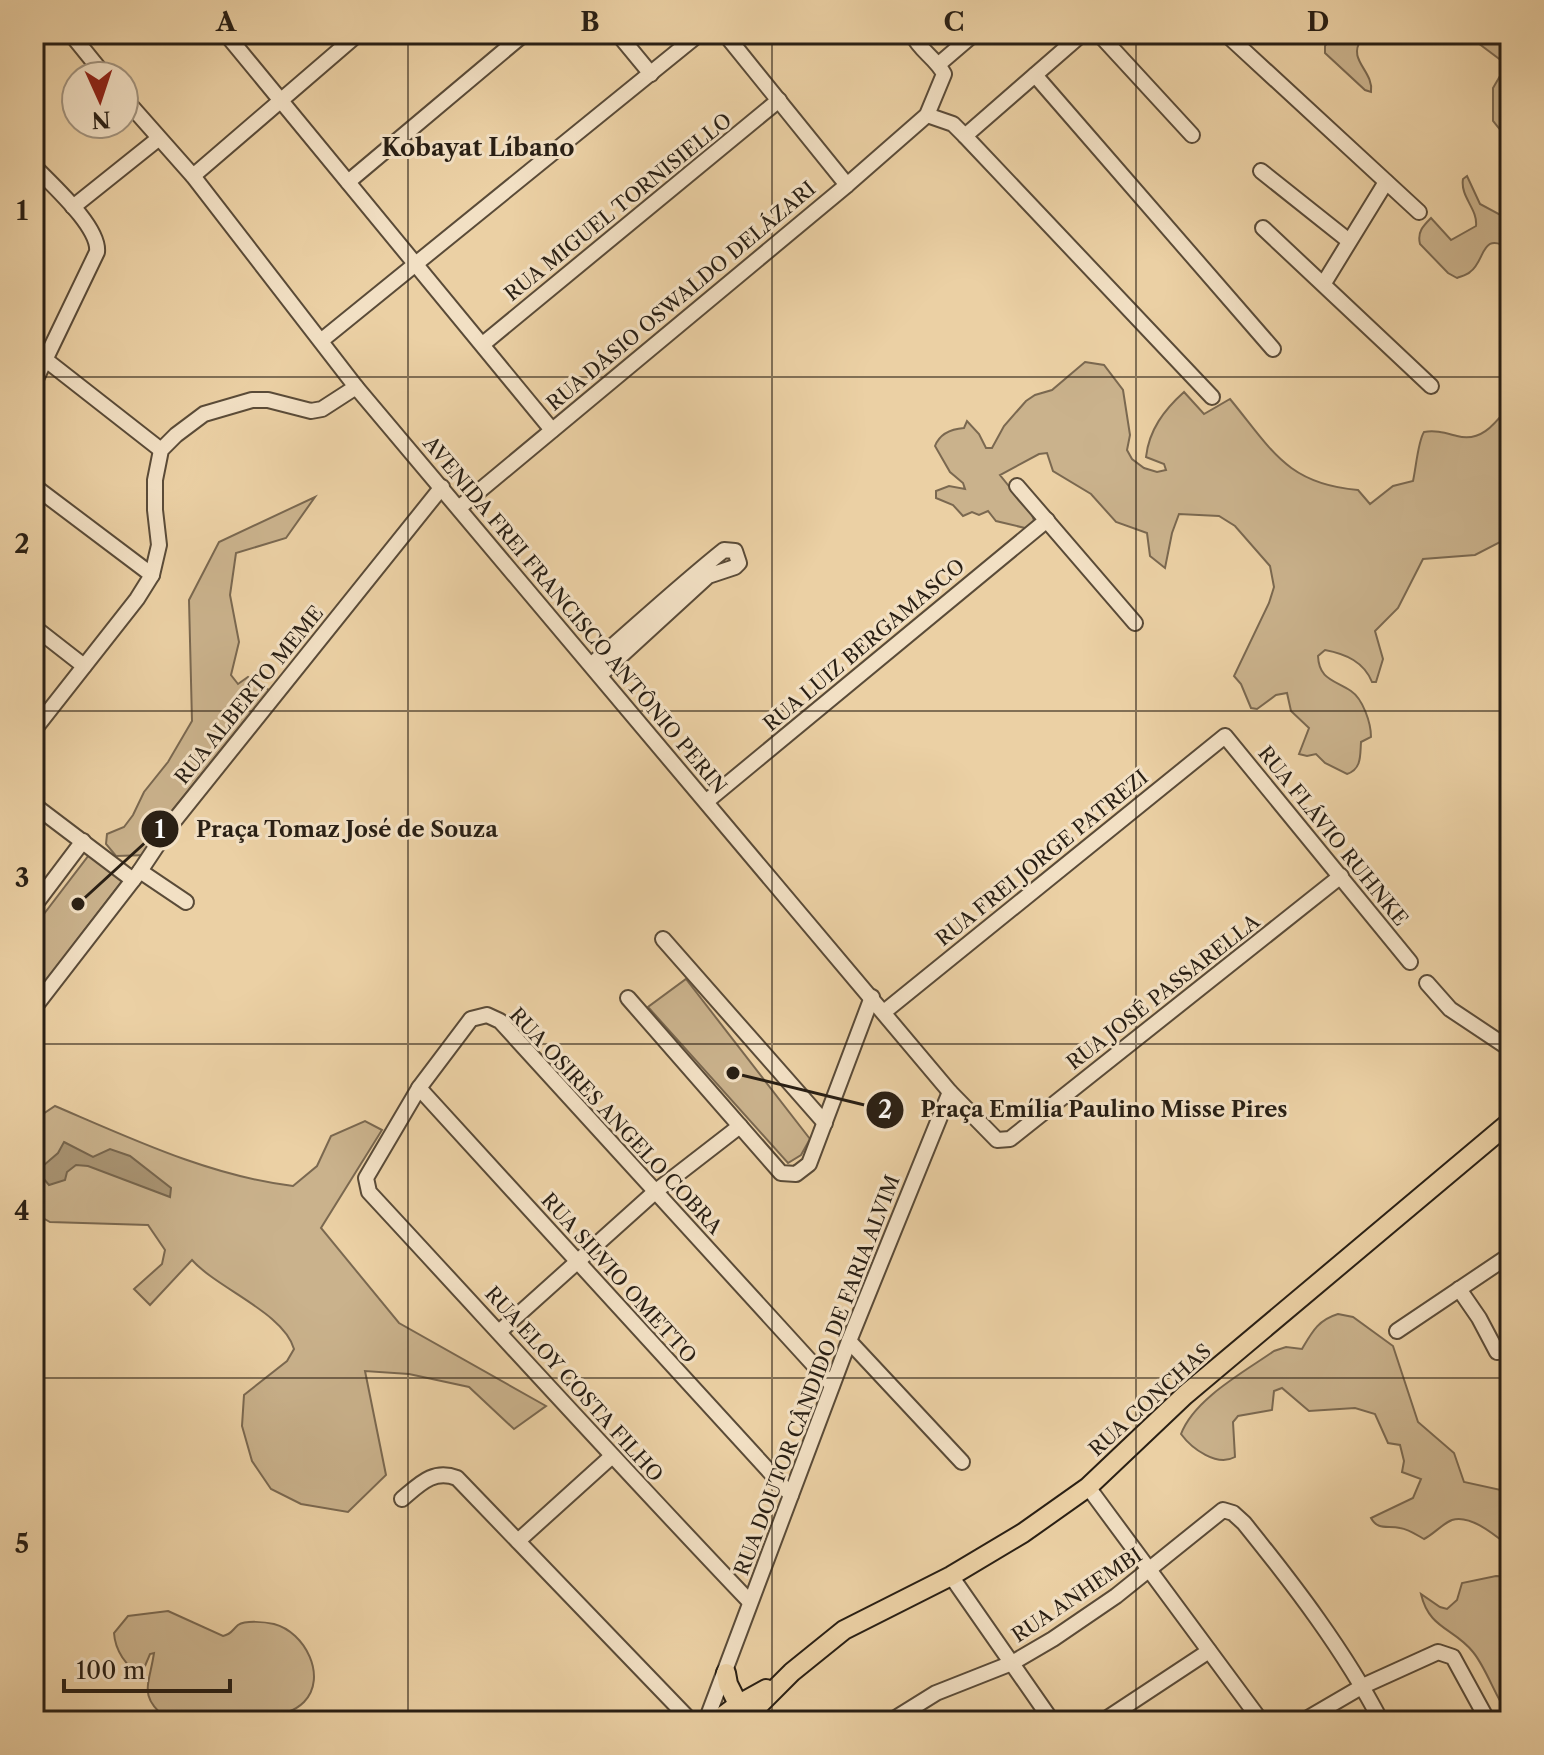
<svg xmlns="http://www.w3.org/2000/svg" width="1544" height="1755" font-family="'Libre Caslon Text',serif">
	<style>
		.green { fill: #cab28c; stroke: #7a6850; stroke-width: 2 }
		.water { fill: #a99473; stroke: #76654d; stroke-width: 2 }
		.lines { fill: none; stroke-linecap: round; stroke-linejoin: round }
		.minor-casing { stroke: #5a4b38; stroke-width: 18 }
		.major-casing { stroke: #291f14; stroke-width: 22 }
		.minor { stroke: #f2e0c4; stroke-width: 14 }
		.major { stroke: #ebd0a4; stroke-width: 18 }
		.grid { fill: none; stroke: #291f14; stroke-width: 2; stroke-opacity: 0.55 }
		.labels { text-anchor: middle; dominant-baseline: central; stroke-width: 6; stroke-linejoin: round; paint-order: stroke }
		.street-label { font-size: 20px; fill: #291f14; stroke: #f2e0c4 }
		.quarter-label { font-size: 24px; font-weight: bold; fill: #291f14; stroke: #f2e0c4 }
		.leader { fill: none; stroke: #291f14; stroke-width: 3 }
		.callout-dot { fill: #291f14; stroke: #f2e0c4; stroke-width: 3 }
		.mark-label { font-size: 24px; text-anchor: middle; font-weight: bold; fill: #fff }
		.callout-label { font-size: 22px; text-anchor: middle; font-weight: bold; fill: #291f14; stroke: #f2e0c4; stroke-width: 6; stroke-linejoin: round; paint-order: stroke }
		.neatline { fill: none; stroke: #291f14; stroke-width: 3 }
		.grid-label { font-size: 26px; text-anchor: middle; font-weight: bold; fill: #291f14 }
	</style>
	<rect width="100%" height="100%" fill="#ebd0a4"/>
	<filter id="stains"><feTurbulence type="fractalNoise" baseFrequency=".0025" numOctaves="4"/><feColorMatrix values="0 0 0 0 .2 0 0 0 0 .09 0 0 0 0 .02 0 0 0 .5 -.17"/></filter>
	<radialGradient id="worn" r=".72"><stop offset=".6" stop-color="#630" stop-opacity="0"/><stop offset="1" stop-color="#630" stop-opacity=".3"/></radialGradient>
	<g class="green">
		<path d="M1334,34H1360L1361,40C1347,60 1374,71 1371,92L1365,90L1325,53V46Z"/>
		<path d="M1466,34C1488,34 1494,32 1510,49V67Z"/>
		<path d="M1510,71V142L1493,121V88L1500,76Z"/>
		<path d="M1467,176L1480,204L1510,220V249C1480,230 1486,261 1470,272C1467,275 1462,276 1457,278L1448,273L1420,244C1417,232 1423,226 1431,218L1451,240L1476,226C1478,209 1460,197 1463,179Z"/>
		<path d="M1085,362L1104,365L1123,390L1130,435L1127,450L1132,459L1144,468L1157,472L1166,470L1164,464L1146,457C1149,430 1164,410 1184,392L1204,414L1230,399C1272,450 1287,484 1358,490L1370,504L1393,486L1413,481C1416,468 1418,441 1424,432C1436,430 1445,433 1457,436C1482,443 1496,422 1510,405V537L1475,555L1423,559L1398,608L1375,631L1383,659L1376,682H1372C1364,662 1346,654 1325,650L1318,656C1319,680 1335,680 1351,691C1363,699 1371,723 1371,737L1361,742C1360,755 1362,769 1347,774L1325,763L1316,754L1307,756L1299,754L1309,728L1291,711L1287,693L1276,695L1257,709L1251,708L1241,684L1234,676L1269,603L1274,587L1270,566L1235,526L1219,516L1179,514L1172,533L1165,568L1150,556L1147,533L1116,522L1091,494L1053,471L1047,453L1039,454L1000,475L1032,515L1036,526L1029,529L996,521L988,511L979,515L972,512L963,516L953,505L936,498V491L949,486L965,489L963,483L950,472L935,446C940,433 951,429 964,428L967,421L979,434L986,448H992L1004,426L1026,401L1035,395L1052,390Z"/>
		<path d="M315,497L286,538L236,553L230,595L239,642L231,675L238,684L248,677L269,690L158,828L147,855L116,856L106,844L107,834L124,827L133,815L144,792L168,762L192,721L189,600L219,542Z"/>
		<path d="M89,855L122,881L34,996V927Z"/>
		<path d="M686,979L810,1139L801,1155L788,1163L648,1007Z"/>
		<path d="M55,1106C132,1139 210,1176 293,1186L317,1166L331,1136L365,1121L382,1130L321,1228L399,1323L546,1406L514,1429L469,1387L409,1374L365,1371L386,1475L348,1512L301,1504L271,1489L252,1461L242,1426L244,1395L287,1361L294,1349C284,1313 218,1289 192,1260L150,1305L134,1289L162,1264L165,1250L148,1225L50,1222L34,1213V1120Z"/>
		<path d="M1338,1314L1353,1317L1393,1346L1418,1422L1454,1453L1464,1482L1510,1492V1547C1496,1536 1471,1514 1452,1520C1442,1524 1434,1534 1424,1539C1417,1535 1408,1529 1400,1528C1388,1525 1378,1531 1371,1518L1413,1498L1421,1479L1402,1472L1404,1461L1400,1445L1388,1443L1375,1414L1355,1408L1309,1411L1282,1388L1274,1391L1272,1410L1238,1416L1233,1422L1235,1457C1217,1467 1192,1449 1181,1434C1194,1399 1244,1372 1274,1351L1286,1347L1302,1349C1312,1332 1318,1320 1338,1314Z"/>
		<path d="M1496,1576L1510,1577V1717C1495,1697 1487,1669 1473,1652C1454,1628 1429,1629 1421,1594L1440,1607L1447,1609L1457,1600L1462,1583Z"/>
		<path d="M168,1611L223,1636C232,1634 232,1630 238,1625C246,1620 265,1622 274,1624C305,1632 328,1677 304,1702C285,1721 264,1709 246,1721L167,1719C138,1696 149,1686 154,1653L150,1654L142,1673C126,1669 115,1649 114,1633L128,1616Z"/>
	</g>
	<path class="water" d="M64,1142L93,1157L110,1149L130,1156L171,1188L170,1197L88,1166L76,1165L67,1172L65,1180L49,1185L37,1171L58,1153Z"/>
	<g class="lines">
		<defs>
			<g id="minor">
				<path d="M71,34L105,76"/>
				<path d="M226,34L552,430"/>
				<path d="M618,34L651,74"/>
				<path d="M725,34L847,185"/>
				<path d="M1099,34L1192,135"/>
				<path d="M1226,34L1419,212"/>
				<path d="M939,64L974,34"/>
				<path d="M1035,75L1273,349"/>
				<path d="M124,98L193,176L356,387L950,1092L997,1140L1010,1139L1341,876"/>
				<path d="M927,115L953,124L965,136L1212,397"/>
				<path d="M965,136L1082,34"/>
				<path d="M34,166C51,184 100,227 97,252L34,383"/>
				<path d="M1261,171L1349,241"/>
				<path d="M193,176L358,34"/>
				<path d="M348,182L524,34"/>
				<path d="M73,207L158,139"/>
				<path d="M1263,228L1431,386"/>
				<path d="M1324,283L1386,182"/>
				<path d="M322,340L699,34"/>
				<path d="M483,344L779,100"/>
				<path d="M46,360L161,450"/>
				<path d="M34,486L152,575"/>
				<path d="M1017,486L1135,623"/>
				<path d="M460,507L847,185L927,115L944,74C936,58 920,51 912,34"/>
				<path d="M34,627L84,666"/>
				<path d="M592,664C636,626 679,586 724,550L735,551L739,563L735,567L708,576L601,674"/>
				<path d="M34,730L137,599L152,575L159,545L155,510V480L161,450L176,435L204,414L252,400H268L311,411L322,409L356,387"/>
				<path d="M707,801L1047,520"/>
				<path d="M34,805L133,880"/>
				<path d="M140,871L186,902"/>
				<path d="M34,906L83,841"/>
				<path d="M663,939L825,1123"/>
				<path d="M1427,983L1450,1009L1510,1049"/>
				<path d="M628,998L781,1173L796,1174L809,1164L872,997"/>
				<path d="M34,1008L140,871L170,826L442,487"/>
				<path d="M884,1012L1225,736L1410,962"/>
				<path d="M419,1088L791,1495"/>
				<path d="M1459,1289L1479,1318L1497,1352"/>
				<path d="M1397,1331L1510,1255"/>
				<path d="M499,1332L656,1191L740,1126"/>
				<path d="M849,1341L962,1462"/>
				<path d="M1088,1487L1261,1721"/>
				<path d="M402,1499C420,1484 433,1469 457,1478L691,1721"/>
				<path d="M518,1541L611,1457"/>
				<path d="M951,1576L1052,1721"/>
				<path d="M750,1602C621,1467 496,1329 369,1192L366,1178L419,1088L471,1019L487,1015L500,1021L832,1385"/>
				<path d="M706,1721L849,1341L950,1092"/>
				<path d="M891,1721L936,1693L1012,1663L1053,1639L1116,1596L1223,1510L1233,1513L1244,1523C1294,1585 1344,1650 1381,1721"/>
				<path d="M1103,1721L1209,1651"/>
				<path d="M1303,1721L1363,1686L1438,1652L1453,1657L1488,1721"/>
			</g>
			<g id="major">
				<path d="M726,1673L728,1684L743,1714"/>
				<path d="M716,1721L739,1704L766,1689"/>
				<path d="M743,1721L792,1672L844,1630L951,1576L1023,1533L1088,1487L1185,1395L1510,1122"/>
			</g>
		</defs>
		<use href="#minor" class="minor-casing"/>
		<use href="#major" class="major-casing"/>
		<use href="#minor" class="minor"/>
		<use href="#major" class="major"/>
	</g>
	<path class="grid" d="M408,34V1721M772,34V1721M1136,34V1721M34,377H1510M34,711H1510M34,1044H1510M34,1378H1510"/>
	<g class="labels">
		<g class="street-label">
			<text transform="translate(618 207) rotate(-39)">RUA MIGUEL TORNISIELLO</text>
			<text transform="translate(681 296) rotate(-40)">RUA DÁSIO OSWALDO DELÁZARI</text>
			<text transform="translate(575 615) rotate(50)">AVENIDA FREI FRANCISCO ANTÔNIO PERIN</text>
			<text transform="translate(864 645) rotate(-40)">RUA LUIZ BERGAMASCO</text>
			<text transform="translate(249 695) rotate(-51)">RUA ALBERTO MEME</text>
			<text transform="translate(1333 836) rotate(51)">RUA FLÁVIO RUHNKE</text>
			<text transform="translate(1042 858) rotate(-39)">RUA FREI JORGE PATREZI</text>
			<text transform="translate(1163 992) rotate(-38)">RUA JOSÉ PASSARELLA</text>
			<text transform="translate(616 1121) rotate(47)">RUA OSIRES ANGELO COBRA</text>
			<text transform="translate(619 1278) rotate(48)">RUA SILVIO OMETTO</text>
			<text transform="translate(817 1375) rotate(-69)">RUA DOUTOR CÂNDIDO DE FARIA ALVIM</text>
			<text transform="translate(574 1384) rotate(48)">RUA ELOY COSTA FILHO</text>
			<text transform="translate(1150 1400) rotate(-42)">RUA CONCHAS</text>
			<text transform="translate(1077 1595) rotate(-34)">RUA ANHEMBI</text>
		</g>
		<g class="quarter-label">
			<text x="478" y="147">Kobayat Líbano</text>
		</g>
	</g>
	<path class="leader" d="M78 904L160 829M733 1073L885 1110"/>
	<g class="callout-dot">
		<circle cx="78" cy="904" r="8"/>
		<circle cx="733" cy="1073" r="8"/>
		<circle cx="160" cy="829" r="20"/>
		<circle cx="885" cy="1110" r="20"/>
	</g>
	<g class="mark-label">
		<text x="160" y="838">1</text>
		<text x="885" y="1118">2</text>
	</g>
	<g class="callout-label">
		<text x="347" y="837">Praça Tomaz José de Souza</text>
		<text x="1104" y="1117">Praça Emília Paulino Misse Pires</text>
	</g>
	<rect width="1544" height="1755" fill="none" stroke="#ebd0a4" stroke-width="88"/>
	<g transform="translate(100 100) rotate(177)"><circle r="38" fill="#f2e0c4" stroke="#a2937e" stroke-width="2"/>
	<path d="M0-6L14 30L0 20L-14 30Z" fill="#8f2418"/>
	<text y="-12" font-size="22" font-weight="bold" text-anchor="middle" fill="#291f14">N</text>
	</g>
	<path d="M64 1679v12h166v-12" fill="none" stroke="#291f14" stroke-width="4"/>
	<text x="76" y="1679" font-size="24" fill="#291f14" stroke="#f2e0c4" stroke-width="6" paint-order="stroke">100 m</text>
	<rect x="44" y="44" width="1456" height="1667" class="neatline"/>
	<g class="grid-label">
		<text x="226" y="31">A</text>
		<text x="590" y="31">B</text>
		<text x="954" y="31">C</text>
		<text x="1318" y="31">D</text>
		<text x="22" y="220">1</text>
		<text x="22" y="553">2</text>
		<text x="22" y="887">3</text>
		<text x="22" y="1220">4</text>
		<text x="22" y="1553">5</text>
	</g>
	<rect width="100%" height="100%" filter="url(#stains)"/>
	<rect width="100%" height="100%" fill="url(#worn)"/>
</svg>
